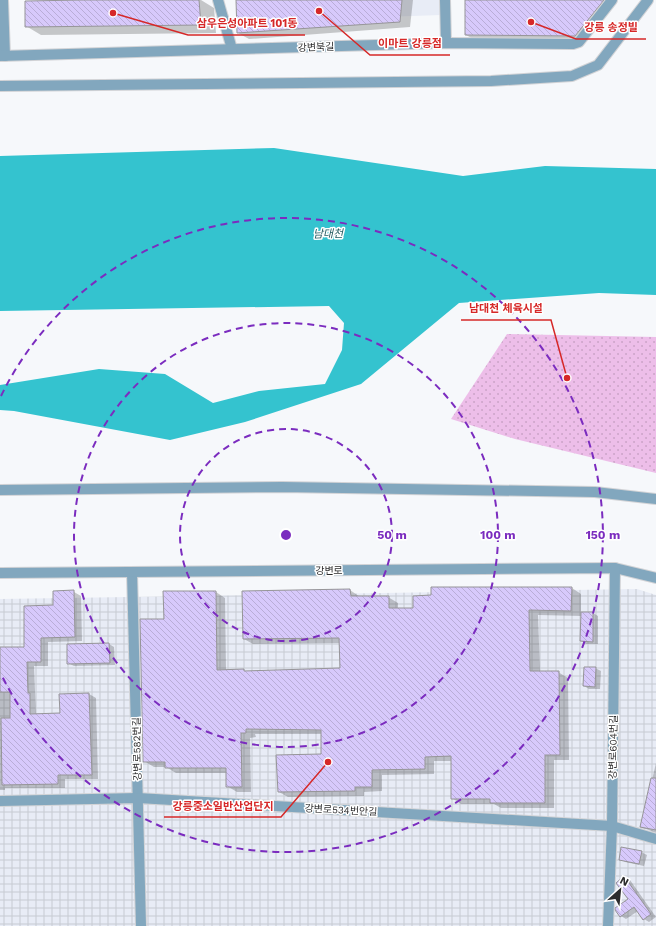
<svg xmlns="http://www.w3.org/2000/svg" width="656" height="926" font-family="'Work Sans','Noto Sans KR',sans-serif">
	<style>
		.built { fill: #e8ecf6 }
		.industrial { fill: url(#industrial-grid) }
		.park { fill: url(#park-dots) }
		.water { fill: #34c3cf }
		.shadow { fill: #0003 }
		.building { fill: url(#building-back-hatch); stroke: #969598 }
		.lines { fill: none; stroke-linecap: round; stroke-linejoin: round }
		.minor-casing { stroke: #d2d3d6; stroke-width: 12 }
		.minor { stroke: #82a7be; stroke-width: 10 }
		.ring { fill: none; stroke: #7b2cbf; stroke-width: 2; stroke-dasharray: 7 5 }
		.labels { text-anchor: middle; dominant-baseline: central; stroke-width: 3; stroke-linejoin: round; paint-order: stroke }
		.street-label { font-size: 10px; fill: #2c2c2d; stroke: #fff }
		.water-label { font-size: 11px; font-style: italic; fill: #245c62; stroke: #fff }
		.centre { fill: #7b2cbf; stroke: #fff; stroke-width: 2 }
		.ring-label { font-size: 12px; text-anchor: middle; font-weight: bold; fill: #7b2cbf; stroke: #fff; stroke-width: 3; stroke-linejoin: round; paint-order: stroke }
		.leader { fill: none; stroke: #d62828; stroke-width: 1.5 }
		.callout-dot { fill: #d62828; stroke: #fff; stroke-width: 1.5 }
		.callout-label { font-size: 11px; text-anchor: middle; font-weight: bold; fill: #d62828; stroke: #fff; stroke-width: 3; stroke-linejoin: round; paint-order: stroke }
	</style>
	<defs>
		<pattern id="industrial-grid" width="8" height="8" patternUnits="userSpaceOnUse"><rect width="8" height="8" fill="#e8ecf6"/><path d="M0 4h8M4 0v8" fill="none" stroke="#c7cbd3"/></pattern>
		<pattern id="park-dots" width="8" height="8" patternUnits="userSpaceOnUse"><rect width="8" height="8" fill="#edbee9"/><path d="M2 2h.1M6 6h.1" fill="none" stroke="#cba3c8" stroke-width="1.8" stroke-linecap="round"/></pattern>
		<pattern id="building-back-hatch" width="6" height="6" patternUnits="userSpaceOnUse"><rect width="6" height="6" fill="#d7c9fb"/><path d="M-1 5l2 2M0 0l6 6M5-1l2 2" fill="none" stroke="#b9add7"/></pattern>
	</defs>
	<rect width="100%" height="100%" fill="#f6f8fb"/>
	<path class="built" d="M240,0H443L441,15L239,22Z"/>
	<path class="industrial" d="M637,589L656,595V926H0V599Z"/>
	<path class="park" d="M507,334L656,337V473L515,439L451,419Z"/>
	<path class="water" d="M274,148L463,176L545,166L656,169V295L599,293L459,303L361,384L245,422L170,440L14,411L0,410V385L99,369L165,374L213,403L259,391L325,384L342,350L344,323L329,306L0,311V156Z"/>
	<g class="shadow">
		<path d="M139,0H201L214,8L216,33L41,35L26,26Z"/>
		<path d="M237,0H413L410,27L249,39L238,33Z"/>
		<path d="M466,0H618L585,41L475,40L466,35Z"/>
		<path d="M572,588L581,594V613H593L598,616V644H586L581,641L582,616L538,615L540,672H558L568,678L569,760H554V808H501L494,804H461L452,798V761H434V774L382,775V791L364,792V796L288,797L279,792L322,755V734H255L256,737L250,738L251,792H237L227,786V773H176L166,767H154L144,761L165,620L216,592L225,598L226,671L247,672L341,669L340,643L253,644L244,639L350,590L360,597H388L398,603V609H414Z"/>
		<path d="M74,592L81,596L82,641L48,642V666H34L36,715L61,714L89,694L96,698L98,779H65V788H5V790H0V648H25L54,606Z"/>
		<path d="M109,644L114,647L115,665L74,666L68,663V645Z"/>
		<path d="M595,668L601,671L600,689H589L584,686Z"/>
		<path d="M656,763V833L641,827Z"/>
		<path d="M641,852L647,855L644,866L625,862L620,859Z"/>
		<path d="M624,877L630,880L656,917L649,922L644,919L638,911L626,919L621,916L617,908L629,899Z"/>
	</g>
	<g class="building">
		<path d="M83,0H199L201,25L25,27V1Z"/>
		<path d="M236,0H402L400,22L237,33Z"/>
		<path d="M465,0H604L575,36L465,35Z"/>
		<path d="M431,587H572L571,611L529,610L530,671H559L560,755H545V803H490V799H451V756L425,757V769L372,770V787H355V791L278,792L276,755L321,754V730L246,729V733H241L242,787H226V768H165V762H143L140,619H164L163,591H216L217,670L244,669V671L340,668L339,638L243,639L242,591L350,589L351,596H389V608H413V596L431,595Z"/>
		<path d="M74,590L75,637L41,638V662H27L28,693H30V714L60,713L59,694L89,693L92,775H58V784L2,785L1,718H10V692H0V647H24V606L53,605V591Z"/>
		<path d="M581,612H593V642L580,641Z"/>
		<path d="M109,643L110,663L67,664V644Z"/>
		<path d="M584,667H596L595,687L583,686Z"/>
		<path d="M651,778H656V830L640,827Z"/>
		<path d="M621,847L642,851L639,864L619,860Z"/>
		<path d="M624,876L651,914L643,920L634,907L620,917L615,910V908L628,899L616,883Z"/>
	</g>
	<g class="lines">
		<defs>
			<g id="minor">
				<path d="M3,0L5,56"/>
				<path d="M218,0L232,49"/>
				<path d="M445,0L446,43"/>
				<path d="M0,56L446,43L573,44L579,42L612,0"/>
				<path d="M0,86L491,81L572,76L598,65L648,0"/>
				<path d="M0,490L282,487L595,492L656,499"/>
				<path d="M132,572L141,926"/>
				<path d="M0,573L615,568L656,578"/>
				<path d="M0,801L138,798L612,826L656,839"/>
				<path d="M608,926L612,826L615,568"/>
			</g>
		</defs>
		<use href="#minor" class="minor-casing"/>
		<use href="#minor" class="minor"/>
	</g>
	<g class="ring">
		<circle cx="286" cy="535" r="106"/>
		<circle cx="286" cy="535" r="212"/>
		<path d="M1 396A317 317 0 1 1 1 674"/>
	</g>
	<g class="labels">
		<g class="street-label">
			<text transform="translate(316 47) rotate(-2)">강변북길</text>
			<text x="329" y="570">강변로</text>
			<text transform="translate(613 747) rotate(-89)">강변로604번길</text>
			<text transform="translate(137 749) rotate(-91)">강변로582번길</text>
			<text transform="translate(341 810) rotate(3)">강변로534번안길</text>
		</g>
		<g class="water-label">
			<text transform="translate(328 234) rotate(-1)">남대천</text>
		</g>
	</g>
	<circle cx="286" cy="535" r="6" class="centre"/>
	<g class="ring-label">
		<text x="392" y="539">50 m</text>
		<text x="498" y="539">100 m</text>
		<text x="603" y="539">150 m</text>
	</g>
	<path class="leader" d="M113 13L188 35H305M531 22L576 39H646M319 11L370 55H450M567 378L551 320H461M328 762L281 817H164"/>
	<g class="callout-dot">
		<circle cx="113" cy="13" r="4"/>
		<circle cx="531" cy="22" r="4"/>
		<circle cx="319" cy="11" r="4"/>
		<circle cx="567" cy="378" r="4"/>
		<circle cx="328" cy="762" r="4"/>
	</g>
	<g class="callout-label">
		<text x="247" y="27">삼우은성아파트 101동</text>
		<text x="611" y="31">강릉 송정빌</text>
		<text x="410" y="47">이마트 강릉점</text>
		<text x="506" y="312">남대천 체육시설</text>
		<text x="223" y="810">강릉중소일반산업단지</text>
	</g>
	<g transform="translate(620 890) rotate(27)" stroke="#ffffff" stroke-width="3" paint-order="stroke">
	<path d="M0-3L7 15L0 10L-7 15Z" fill="#2c2c2d"/>
	<text y="-6" font-size="11" font-weight="bold" text-anchor="middle" fill="#2c2c2d">N</text>
	</g>
</svg>
